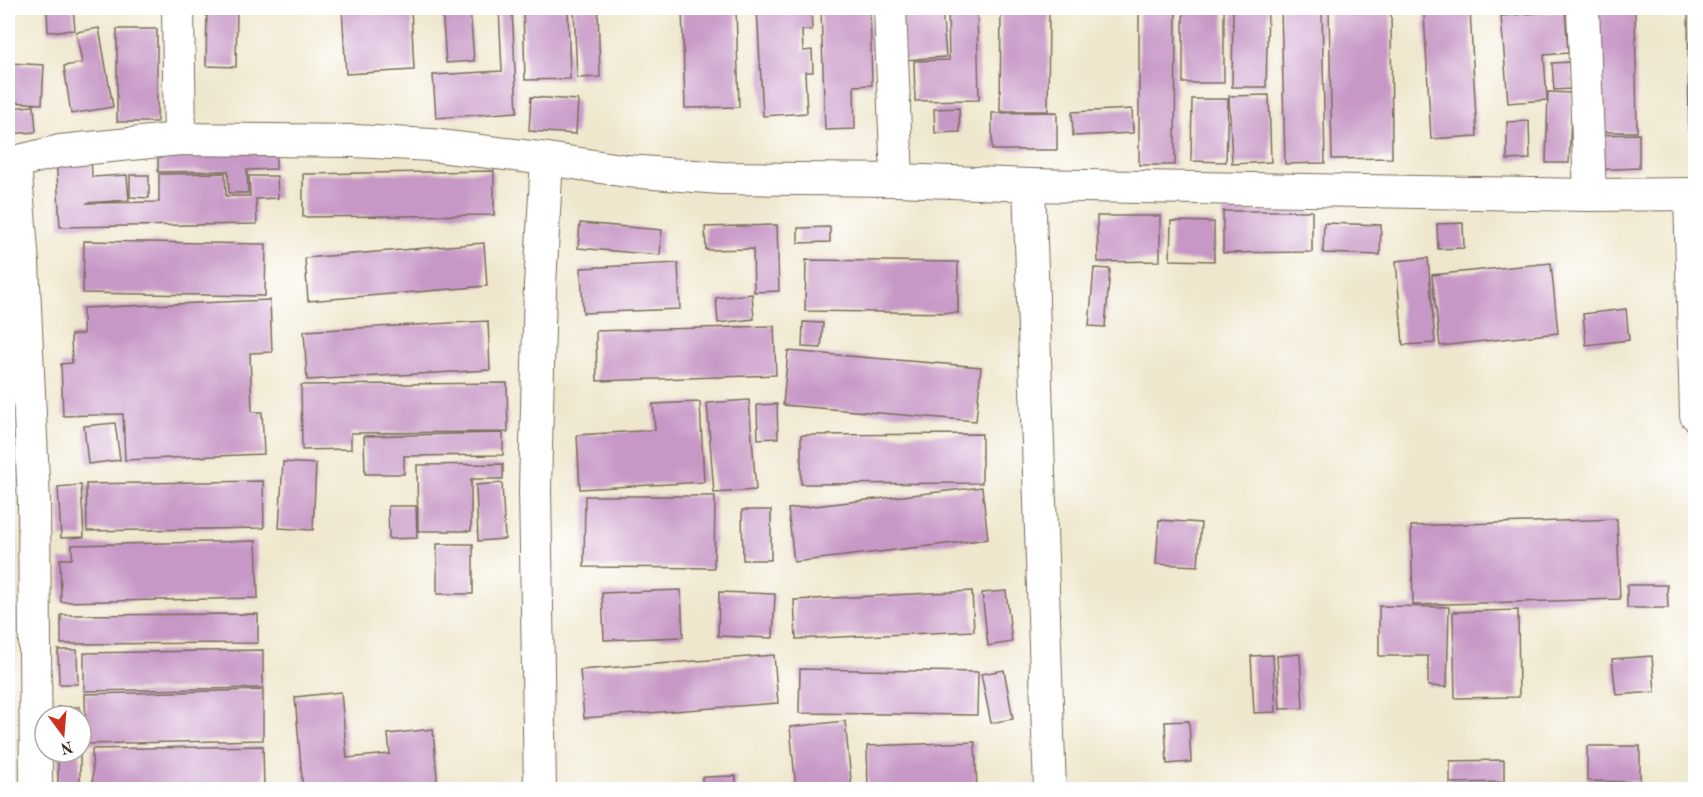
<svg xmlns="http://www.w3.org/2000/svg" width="1703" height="797" font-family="'Old Standard TT',serif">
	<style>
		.building { fill: #c798c6 }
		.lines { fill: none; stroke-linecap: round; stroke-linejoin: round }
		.minor-casing { stroke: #7a6c5b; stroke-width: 34 }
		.minor { stroke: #fff; stroke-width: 32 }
	</style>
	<rect width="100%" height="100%" fill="#fff"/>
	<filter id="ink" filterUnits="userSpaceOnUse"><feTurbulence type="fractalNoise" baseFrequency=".0167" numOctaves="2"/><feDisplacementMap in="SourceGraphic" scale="12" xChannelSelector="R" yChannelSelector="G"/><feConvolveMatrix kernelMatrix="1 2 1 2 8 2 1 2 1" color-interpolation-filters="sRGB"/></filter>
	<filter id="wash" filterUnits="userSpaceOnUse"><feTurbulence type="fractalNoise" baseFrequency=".008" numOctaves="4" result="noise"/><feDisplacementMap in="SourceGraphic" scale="24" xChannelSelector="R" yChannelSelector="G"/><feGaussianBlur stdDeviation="1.35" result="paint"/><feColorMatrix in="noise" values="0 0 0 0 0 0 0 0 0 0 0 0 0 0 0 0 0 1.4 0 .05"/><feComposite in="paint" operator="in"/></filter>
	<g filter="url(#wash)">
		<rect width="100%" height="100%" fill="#efe7cd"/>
		<g id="blocks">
			<g class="building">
				<path d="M47,8H73L75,30L48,32Z"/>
				<path d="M207,8H237L236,67L206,66Z"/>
				<path d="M342,8H411L414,70L346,74Z"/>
				<path d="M442,8H470L474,61L446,63Z"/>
				<path d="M499,8H512L517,112L436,118L433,75L502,71Z"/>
				<path d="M523,8H568L570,79L525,80Z"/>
				<path d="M574,8H598L600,77L577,78Z"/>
				<path d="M682,8H736L739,107L685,108Z"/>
				<path d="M757,8L811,9L812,30H802L803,51L812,50L813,72H805L807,113L763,116Z"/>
				<path d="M821,8H870L872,85L854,86L855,129L825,130Z"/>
				<path d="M901,8H942L946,57L904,60Z"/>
				<path d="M948,8H977L979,100L915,101L914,61L949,60Z"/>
				<path d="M1001,8H1049L1048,111H1000Z"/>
				<path d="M1139,8H1176L1175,165H1139Z"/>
				<rect x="1183" y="8" width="41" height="75"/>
				<path d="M1233,8H1268L1266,87H1232Z"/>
				<path d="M1281,8H1322L1325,163L1285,164Z"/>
				<path d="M1329,8H1391L1392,158L1332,159Z"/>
				<path d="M1593,8H1635L1637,132H1596Z"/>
				<path d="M1688,8H1696V130H1689Z"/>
				<path d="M1470,10L1477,136L1431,139L1424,13Z"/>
				<path d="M1565,11L1568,53L1544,55L1547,100L1508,103L1501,16Z"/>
				<path d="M99,28L113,107L71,114L64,66L82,63L76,32Z"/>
				<rect x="117" y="29" width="40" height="93"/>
				<path d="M1571,62L1573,89L1554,90L1552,63Z"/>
				<path d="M8,63L44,65L42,104L8,102Z"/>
				<path d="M1548,92L1572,93L1569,163H1546Z"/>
				<path d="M1269,95L1271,162L1232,164L1229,96Z"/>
				<path d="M531,97L578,100L576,134L529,131Z"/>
				<path d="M1192,99H1228L1226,162L1191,161Z"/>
				<path d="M34,106L36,132L8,134V108Z"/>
				<path d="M959,108L960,132L935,133L934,109Z"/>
				<path d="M1132,109L1133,133L1073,136L1072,112Z"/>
				<path d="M1057,112V150H992V113Z"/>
				<path d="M1529,121L1530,159L1507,160V122Z"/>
				<path d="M1639,134V168L1593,170L1592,135Z"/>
				<path d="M276,146V169L247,170L248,193H229L228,171L158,172V149Z"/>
				<path d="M91,155L92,177L127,175L129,200L86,203L159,202V174L225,173L226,196H250L249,176H277L278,198L256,199L257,224L60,227L56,156Z"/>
				<path d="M494,171V215L303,217V174Z"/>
				<path d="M130,175H149V198L130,197Z"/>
				<path d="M1223,211H1312V252L1223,253Z"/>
				<path d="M1097,216H1160V261L1098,262Z"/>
				<path d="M1171,221L1214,222V261L1170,260Z"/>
				<path d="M580,223L662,230L660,255L578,248Z"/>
				<path d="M1324,223L1381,225L1380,255L1323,253Z"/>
				<path d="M1463,223L1464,248L1438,249L1437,224Z"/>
				<path d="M777,225L779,291L754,292L753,249L706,250L705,227Z"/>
				<path d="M830,227V242L798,243V228Z"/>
				<path d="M84,241L266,244L265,296L83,293Z"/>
				<path d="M484,243L487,286L308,301L305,258Z"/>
				<path d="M1428,258L1435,343L1403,345L1396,261Z"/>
				<path d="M806,260L958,262V313L805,311Z"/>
				<path d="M678,263L680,309L583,313L581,268Z"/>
				<path d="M1551,263L1558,333L1440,346L1432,275Z"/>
				<path d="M1094,268L1110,269L1105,327L1089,326Z"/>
				<path d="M752,294L754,319L718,323L716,298Z"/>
				<path d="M270,300L272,352L250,353L252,412H262L264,454L125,460L123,414L63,416L61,364L72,363L71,335L83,334V308Z"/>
				<path d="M1626,309L1629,340L1586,345L1583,314Z"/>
				<path d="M488,321L490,370L307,380L304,331Z"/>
				<path d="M803,322L823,323L821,348L802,347Z"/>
				<path d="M774,326L776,375L597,381L596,331Z"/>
				<path d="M788,351L981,367L976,421L783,405Z"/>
				<path d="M507,383L508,432L351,433V449L302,450L301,385Z"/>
				<path d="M749,400L756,490L714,493L707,403Z"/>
				<path d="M700,402L704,482L580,489L577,435L655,430L653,404Z"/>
				<path d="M777,404L778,438L758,439L757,405Z"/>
				<path d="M115,423L120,460L88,464L84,426Z"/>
				<path d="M503,433V455L404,456V474H365L364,436Z"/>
				<path d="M982,434V483L801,484V435Z"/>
				<path d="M283,462L316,464L313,530L279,528Z"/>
				<path d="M503,464V479H471V531H418L417,465Z"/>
				<path d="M263,481L264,528L87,531L86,484Z"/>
				<path d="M502,483L505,539L478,541L476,485Z"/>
				<path d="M81,485L84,537L61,538L58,487Z"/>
				<path d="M982,487L988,539L794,562L788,509Z"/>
				<path d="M585,496H715L714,568L584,567Z"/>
				<path d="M388,506H416L417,538L389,539Z"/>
				<path d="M742,510H771V560H743Z"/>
				<path d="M1617,519L1620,599L1413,605L1411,526Z"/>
				<path d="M1159,520L1201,523L1198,566L1156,564Z"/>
				<path d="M256,541L258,598L61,602L60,559H72V545Z"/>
				<rect x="437" y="544" width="36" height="50"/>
				<path d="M1627,585H1667L1668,608H1627Z"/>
				<path d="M681,590L683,637L604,640L602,593Z"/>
				<path d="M972,591L974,631L796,639L794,600Z"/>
				<path d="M1006,591L1012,642L988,646L982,593Z"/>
				<path d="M719,592L775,594L773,638L718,636Z"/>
				<path d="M1379,606L1449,607L1447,687L1428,686V656H1379Z"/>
				<path d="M1518,610L1519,697L1455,698L1453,612Z"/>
				<path d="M258,614V643L61,644V615Z"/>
				<path d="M58,650H77L78,684H59Z"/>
				<path d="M263,650V688L84,691V653Z"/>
				<path d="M1300,654L1303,708L1280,709L1277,656Z"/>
				<path d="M774,655L778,703L584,718L580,670Z"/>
				<path d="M1273,655L1276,712L1254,713L1251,656Z"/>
				<path d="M1652,656L1655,692L1616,695L1612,659Z"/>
				<path d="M800,669L978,672L977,715L799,713Z"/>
				<path d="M1004,670L1013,719L991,723L981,674Z"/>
				<path d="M263,690V740L86,744L85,694Z"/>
				<path d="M341,692L347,758L390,754L388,734L433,729L438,790H303L295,697Z"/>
				<rect x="58" y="707" width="22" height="9"/>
				<path d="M845,721L852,790H796L790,727Z"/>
				<path d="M1189,721L1191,762L1167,764L1165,722Z"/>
				<path d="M975,742L977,790H868L867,746Z"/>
				<path d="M263,746L264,790H93L92,749Z"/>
				<path d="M1587,746H1640V782L1587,781Z"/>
				<rect x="58" y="752" width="22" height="38"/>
				<path d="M1504,760V782L1450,783V761Z"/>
				<path d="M736,776V790H702V777Z"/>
				<path d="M1373,786L1658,787V790H1373Z"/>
			</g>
		</g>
	</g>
	<g filter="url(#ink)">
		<use href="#blocks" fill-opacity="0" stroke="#7a6c5b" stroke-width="1.5"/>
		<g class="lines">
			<defs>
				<g id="minor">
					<path d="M178,8L180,139"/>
					<path d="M890,8L897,180"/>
					<path d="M1583,8L1590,195"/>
					<path d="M8,162H15L23,264L34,502L36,790"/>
					<path d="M15,162L60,151L180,139L355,141L431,145L547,159"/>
					<path d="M1029,185L1050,790"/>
					<path d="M1690,194L1696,415"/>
					<path d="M540,790L535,489L540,285L547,159L627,171L721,178L897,180L1029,185L1590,195L1696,194"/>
				</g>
			</defs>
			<use href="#minor" class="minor-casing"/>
			<use href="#minor" class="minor"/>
		</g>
	</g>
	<rect width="1703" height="797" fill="none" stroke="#fff" stroke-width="30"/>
	<g transform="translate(63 734) rotate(164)"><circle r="28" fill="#ffffff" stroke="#b1aaa5" stroke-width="1.5"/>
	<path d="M0-4.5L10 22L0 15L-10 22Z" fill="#c8321e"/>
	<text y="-9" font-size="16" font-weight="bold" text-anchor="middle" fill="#3b2a1e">N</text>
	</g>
</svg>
